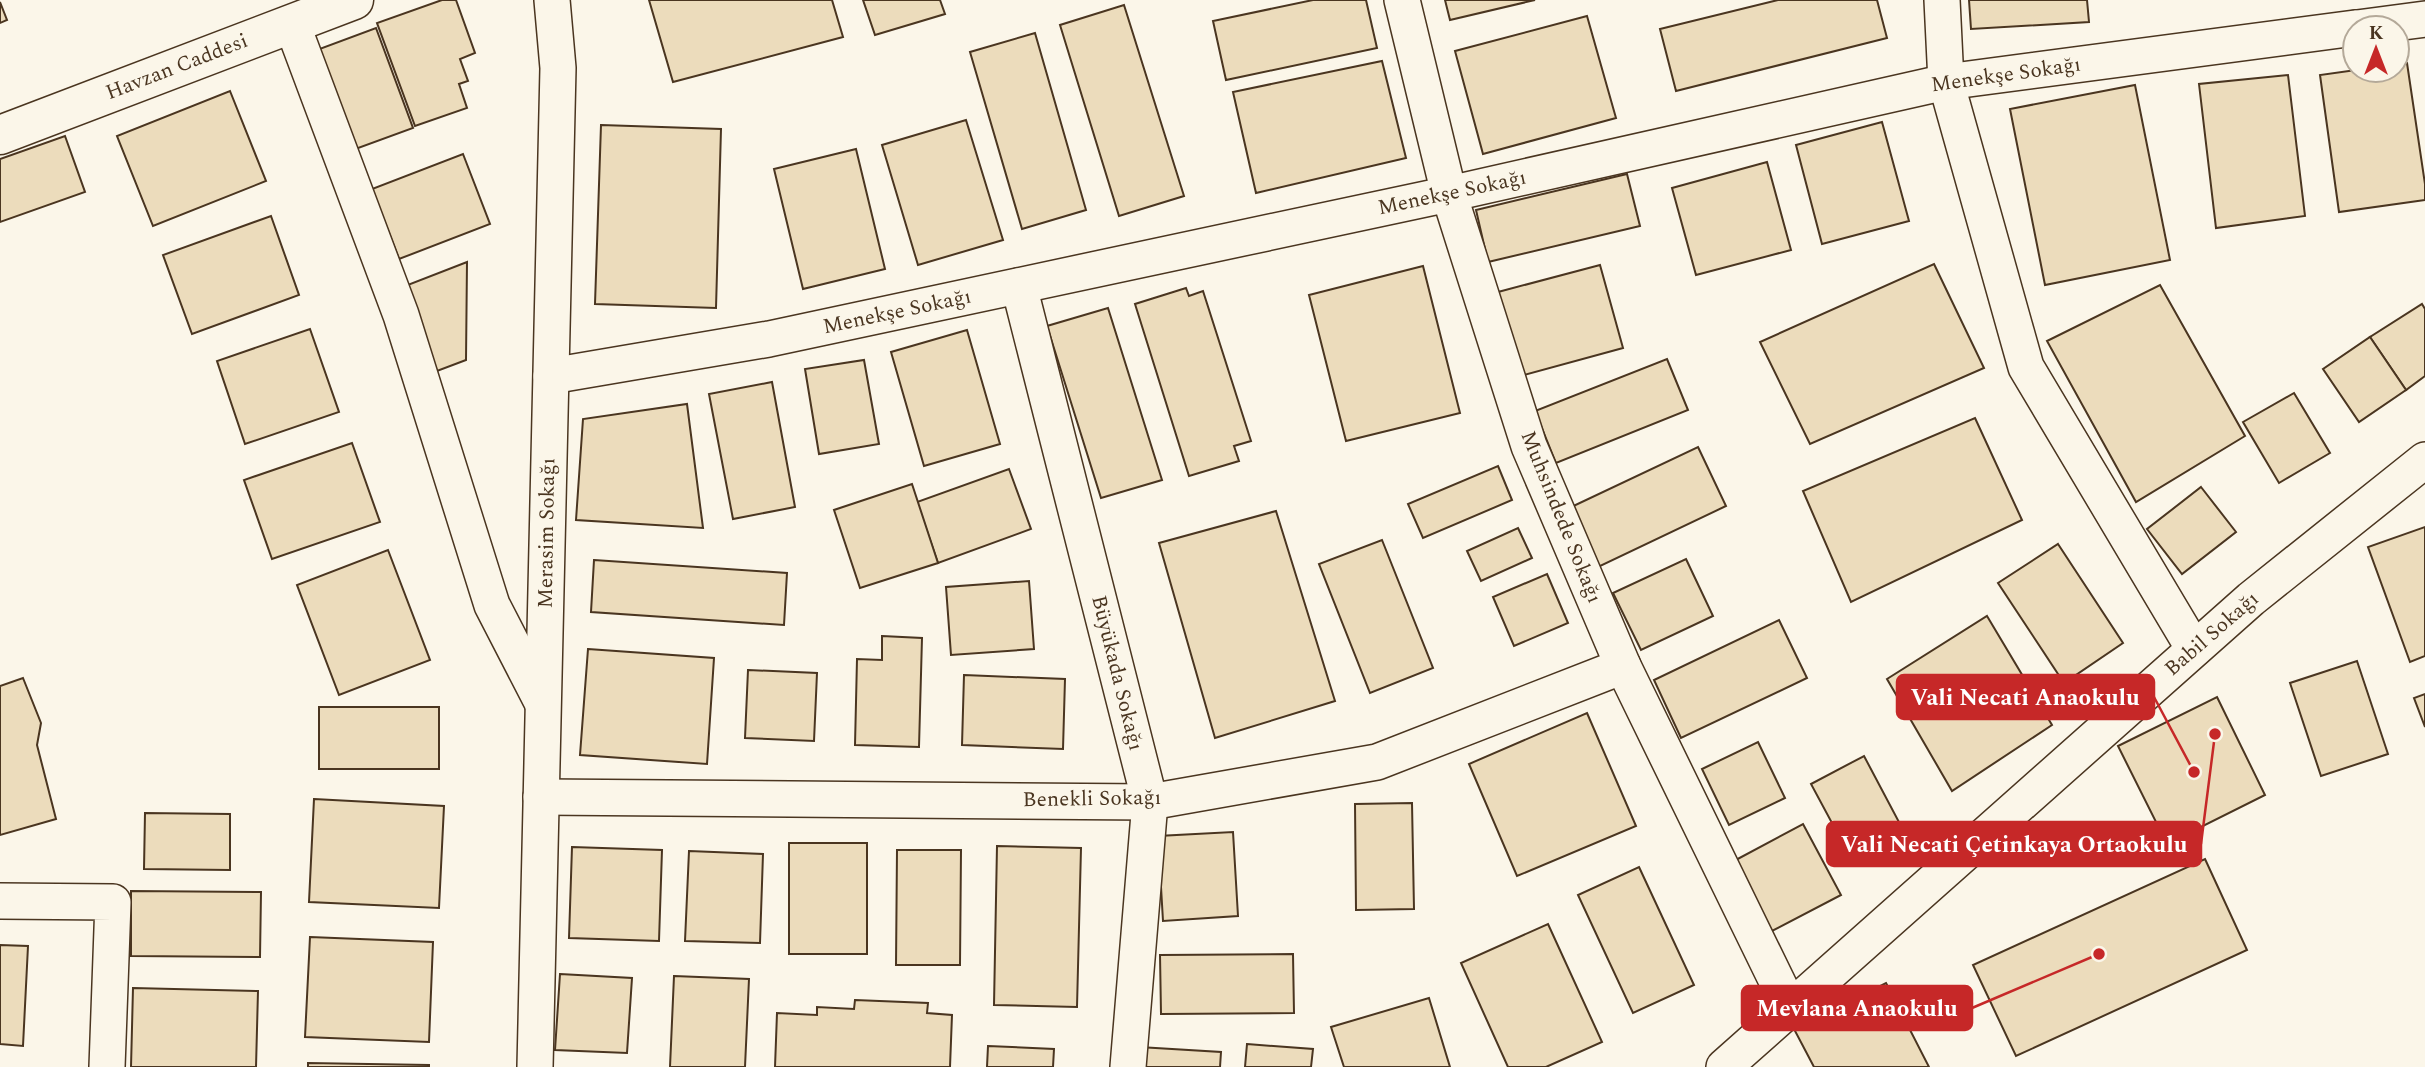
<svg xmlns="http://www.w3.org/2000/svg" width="2425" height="1067" font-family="Spectral,serif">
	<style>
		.building { fill: #ecdcbc; stroke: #4a3520; stroke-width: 2 }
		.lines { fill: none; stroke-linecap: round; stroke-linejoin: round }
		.minor-casing { stroke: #4a3520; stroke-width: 38 }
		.tertiary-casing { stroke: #4a3520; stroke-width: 41 }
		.minor { stroke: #fbf6e9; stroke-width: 35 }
		.tertiary { stroke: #fbf6e9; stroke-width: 38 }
		.labels { text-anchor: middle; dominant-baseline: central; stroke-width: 5; stroke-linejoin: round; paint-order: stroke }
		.street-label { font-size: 21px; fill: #4a3520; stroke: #fbf6e9 }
		.leader { fill: none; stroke: #c62828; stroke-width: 2.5 }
		.callout-dot { fill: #c62828; stroke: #fbf6e9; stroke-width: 2.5 }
		.callout { fill: #c62828; stroke: #c62828; stroke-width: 2.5 }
		.callout-label { font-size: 23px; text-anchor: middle; font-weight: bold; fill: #fff }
	</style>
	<rect width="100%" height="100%" fill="#fbf6e9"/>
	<g class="building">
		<path d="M442,0H456L475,53L460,59L468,81L459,84L467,108L415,126L377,23Z"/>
		<path d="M649,0H832L843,37L673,82Z"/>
		<path d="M863,0H940L945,14L875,35Z"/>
		<path d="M1313,0H1366L1377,48L1226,80L1213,21Z"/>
		<path d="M1445,0H1535L1450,20Z"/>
		<path d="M1778,0H1877L1887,38L1676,91L1660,29Z"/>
		<path d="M1969,0H2087L2089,22L1971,29Z"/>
		<path d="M0,2L7,20L0,23Z"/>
		<path d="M1124,5L1184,196L1119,216L1060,25Z"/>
		<path d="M1587,16L1616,118L1483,154L1455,51Z"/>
		<path d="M376,28L413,128L350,151L314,51Z"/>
		<path d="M1035,33L1086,210L1022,229L970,52Z"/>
		<path d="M1382,61L1406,158L1256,193L1233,92Z"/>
		<path d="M2407,63L2425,184V200L2339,212L2320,75L2356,70H2397V64Z"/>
		<path d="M2288,75L2305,216L2216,228L2199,84Z"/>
		<path d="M2135,85L2170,260L2045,285L2010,109Z"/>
		<path d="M230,91L266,181L153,226L117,136Z"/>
		<path d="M966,120L1003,240L918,265L882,145Z"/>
		<path d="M1882,122L1909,221L1822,244L1796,145Z"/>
		<path d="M601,125L721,129L716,308L595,304Z"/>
		<path d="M65,136L85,192L0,222V159Z"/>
		<path d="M856,149L885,269L803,289L774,169Z"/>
		<path d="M463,154L490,224L399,259L372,189Z"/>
		<path d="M1767,162L1791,250L1696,275L1672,188Z"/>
		<path d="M1627,174L1640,226L1488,262L1476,210Z"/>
		<path d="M271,216L299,295L192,334L163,255Z"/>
		<path d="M467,262L466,360L437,371L405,286Z"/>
		<path d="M1934,264L1984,368L1810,444L1760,342Z"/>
		<path d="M1600,265L1623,348L1520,376L1498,292Z"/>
		<path d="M1423,266L1460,413L1346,441L1309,295Z"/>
		<path d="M2160,285L2245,436L2136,502L2047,341Z"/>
		<path d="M1186,288L1189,296L1203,291L1251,441L1234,446L1239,461L1189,476L1135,304Z"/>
		<path d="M2422,304L2425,309V376L2406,390L2370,337Z"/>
		<path d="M1108,308L1162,480L1101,498L1047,326Z"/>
		<path d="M310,329L339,412L245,444L217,361Z"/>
		<path d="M967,330L1000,444L924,466L891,352Z"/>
		<path d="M2370,337L2406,390L2359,422L2323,369Z"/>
		<path d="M1667,359L1688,410L1556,463L1535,411Z"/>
		<path d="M864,360L879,444L819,454L805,369Z"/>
		<path d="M772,382L795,507L733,519L709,394Z"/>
		<path d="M2294,393L2330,453L2279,483L2243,422Z"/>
		<path d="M687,404L703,528L576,520L583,419Z"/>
		<path d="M1975,418L2022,520L1851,602L1803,491Z"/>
		<path d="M352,443L380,522L272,559L244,480Z"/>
		<path d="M1698,447L1726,506L1596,568L1567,509Z"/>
		<path d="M1498,466L1512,500L1423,538L1408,504Z"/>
		<path d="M1009,469L1031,529L938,563L917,502Z"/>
		<path d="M912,484L938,563L860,588L834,510Z"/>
		<path d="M2201,487L2236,532L2182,574L2147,529Z"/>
		<path d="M1276,511L1335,701L1215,738L1159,543Z"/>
		<path d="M2425,527V656L2410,662L2368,547Z"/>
		<path d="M1518,528L1532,558L1481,581L1467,551Z"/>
		<path d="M1382,540L1433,668L1370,693L1319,564Z"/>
		<path d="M2058,544L2123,643L2064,683L1998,583Z"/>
		<path d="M388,550L430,660L339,695L297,585Z"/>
		<path d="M1686,559L1713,616L1641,650L1613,593Z"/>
		<path d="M594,560L787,573L784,625L591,612Z"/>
		<path d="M1547,574L1568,623L1514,646L1493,597Z"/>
		<path d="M1029,581L1034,649L951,655L946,587Z"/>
		<path d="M1987,616L2052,725L1952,791L1887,679Z"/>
		<path d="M1779,620L1807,678L1681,738L1654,680Z"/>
		<path d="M882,636L922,638L919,747L855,745L857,659L882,660Z"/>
		<path d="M588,649L714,658L707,764L580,755Z"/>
		<path d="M2357,661L2388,754L2321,776L2290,683Z"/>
		<path d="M748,670L817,673L814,741L745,738Z"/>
		<path d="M964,675L1065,679L1063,749L962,745Z"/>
		<path d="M23,678L41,723L37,745L56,819L0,835V686Z"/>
		<path d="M2425,694V727L2414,698Z"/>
		<path d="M2217,697L2265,795L2167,844L2118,746Z"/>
		<rect x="319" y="707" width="120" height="62"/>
		<path d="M1587,713L1636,826L1517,876L1469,764Z"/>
		<path d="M1758,742L1785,798L1729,825L1702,769Z"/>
		<path d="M1864,756L1900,824L1847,851L1811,784Z"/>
		<path d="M314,799L444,806L439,908L309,902Z"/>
		<path d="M1412,803L1414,909L1356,910L1355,804Z"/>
		<path d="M145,813L230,814V870L144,869Z"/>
		<path d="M1803,824L1841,895L1770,932L1732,862Z"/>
		<path d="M1233,832L1238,916L1163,921L1158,836Z"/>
		<rect x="789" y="843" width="78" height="111"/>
		<path d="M997,846L1081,848L1077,1007L994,1005Z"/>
		<path d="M572,847L662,850L659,941L569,938Z"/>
		<path d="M897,850H961L960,965H896Z"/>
		<path d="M689,851L763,854L760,943L685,941Z"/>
		<path d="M2205,859L2247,950L2016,1056L1973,965Z"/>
		<path d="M1639,867L1694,985L1633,1013L1578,895Z"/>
		<path d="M131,891L261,892L260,957L131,956Z"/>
		<path d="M1548,924L1602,1042L1546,1067H1508L1461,963Z"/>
		<path d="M310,937L433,942L429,1042L305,1037Z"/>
		<path d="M0,945L28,946L23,1046L0,1044Z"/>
		<path d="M1293,954L1294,1013L1161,1014L1160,955Z"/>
		<path d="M560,974L632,978L627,1053L555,1050Z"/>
		<path d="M674,976L749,979L745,1067H670Z"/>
		<path d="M1886,983L1929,1067H1814L1794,1029Z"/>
		<path d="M133,988L258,991L256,1067H131Z"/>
		<path d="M1429,998L1450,1067H1344L1331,1027Z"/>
		<path d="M855,1000L928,1003L927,1013L952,1015L950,1067H775L777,1013L817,1015V1007L854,1009Z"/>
		<path d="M1247,1044L1313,1049L1311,1067H1245Z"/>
		<path d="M988,1046L1054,1049L1053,1067H987Z"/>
		<path d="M1139,1047L1221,1052L1220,1067H1138Z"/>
		<path d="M308,1063L429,1065V1067H308Z"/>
	</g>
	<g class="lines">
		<defs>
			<g id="minor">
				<path d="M1402,0L1449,194L1529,446L1623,666L1790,1008"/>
				<path d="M1942,0L1946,82L2026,367L2194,649"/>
				<path d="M292,24L401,315L492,605L542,702"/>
				<path d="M2357,28L2425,19"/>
				<path d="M1019,286L1150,802L1128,1067"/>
				<path d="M551,376L769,339L1449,194L1946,82L2355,28"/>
				<path d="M541,797L1150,802L1377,762L1623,666"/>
				<path d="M0,901L113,902L107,1067"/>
				<path d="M535,1067L558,68L552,0"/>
				<path d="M1724,1067L2251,599L2425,460"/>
			</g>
			<path id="tertiary" d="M0,135L354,0"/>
		</defs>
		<use href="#minor" class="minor-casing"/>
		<use href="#tertiary" class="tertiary-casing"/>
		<use href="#minor" class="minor"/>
		<use href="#tertiary" class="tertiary"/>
	</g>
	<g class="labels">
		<g class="street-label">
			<text transform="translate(177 67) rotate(-21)">Havzan Caddesi</text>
			<text transform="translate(2006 75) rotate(-8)">Menekşe Sokağı</text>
			<text transform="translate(1452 193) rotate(-12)">Menekşe Sokağı</text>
			<text transform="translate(897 312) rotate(-12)">Menekşe Sokağı</text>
			<text transform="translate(1561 517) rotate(68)">Muhsindede Sokağı</text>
			<text transform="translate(547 533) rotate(-89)">Merasim Sokağı</text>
			<text transform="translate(2212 634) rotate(-41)">Babil Sokağı</text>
			<text transform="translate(1117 673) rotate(76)">Büyükada Sokağı</text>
			<text transform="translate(1092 799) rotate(-1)">Benekli Sokağı</text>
		</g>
	</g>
	<path class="leader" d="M2194 772L2154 697M2215 734L2201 844M2099 954L1972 1008"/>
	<g class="callout-dot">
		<circle cx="2194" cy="772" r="7"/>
		<circle cx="2215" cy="734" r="7"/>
		<circle cx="2099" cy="954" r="7"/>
	</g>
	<g class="callout">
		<rect x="1897" y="675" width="257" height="44" rx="7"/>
		<rect x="1827" y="822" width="374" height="44" rx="7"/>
		<rect x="1742" y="986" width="230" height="44" rx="7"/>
	</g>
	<g class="callout-label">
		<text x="2025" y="705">Vali Necati Anaokulu</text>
		<text x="2014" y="852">Vali Necati Çetinkaya Ortaokulu</text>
		<text x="1857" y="1016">Mevlana Anaokulu</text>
	</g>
	<g transform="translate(2376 49)"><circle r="33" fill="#fbf6e9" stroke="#b4a999" stroke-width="2"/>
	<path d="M0-5L12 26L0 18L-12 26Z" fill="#c62828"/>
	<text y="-10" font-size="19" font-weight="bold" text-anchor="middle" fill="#4a3520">K</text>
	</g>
</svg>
